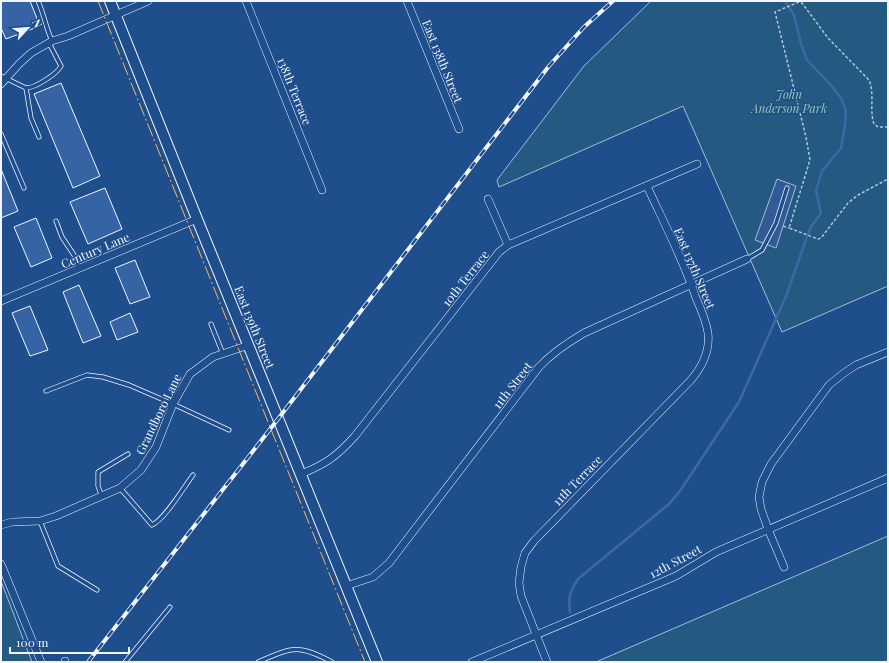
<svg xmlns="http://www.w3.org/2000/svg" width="889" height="663" font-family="'Playfair Display',serif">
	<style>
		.green { fill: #245a82; stroke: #a8bbd7 }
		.parking { fill: #305b95; stroke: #a8bbd7 }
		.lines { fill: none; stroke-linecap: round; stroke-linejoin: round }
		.stream { stroke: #3b69a3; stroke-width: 2.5 }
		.building { fill: #3563a3; stroke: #f2f6ff }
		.lane-casing { stroke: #f2f6ff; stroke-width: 5 }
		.street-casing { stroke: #f2f6ff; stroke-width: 8 }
		.secondary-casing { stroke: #f2f6ff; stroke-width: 12 }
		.path { stroke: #b3c4dc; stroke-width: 1.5; stroke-dasharray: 3 2; stroke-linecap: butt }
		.lane { stroke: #1f4e8c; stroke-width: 3.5 }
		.street { stroke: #1f4e8c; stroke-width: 7 }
		.secondary { stroke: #1f4e8c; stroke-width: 10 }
		.rail-casing { stroke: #f2f6ff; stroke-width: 4 }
		.rail { stroke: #1f4e8c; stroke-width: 2.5; stroke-dasharray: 8; stroke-linecap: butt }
		.power { stroke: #ffb74d; stroke-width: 1; stroke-dasharray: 14 3 2 3; stroke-linecap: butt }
		.labels { text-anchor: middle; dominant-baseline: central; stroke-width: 3; stroke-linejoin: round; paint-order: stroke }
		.street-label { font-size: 12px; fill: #f2f6ff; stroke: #1f4e8c }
		.park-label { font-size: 12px; font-style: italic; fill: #97c8a6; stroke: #1f4e8c }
	</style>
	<rect width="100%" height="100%" fill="#1f4e8c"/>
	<g class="green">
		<path d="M651,1H888V286L782,332L683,106L499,187L497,180L584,66Z"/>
		<path d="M888,536V662H596Z"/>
		<path d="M1,581L32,662H1Z"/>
	</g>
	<path class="parking" d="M777,179L796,186L776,248L755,240Z"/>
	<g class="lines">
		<path class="stream" d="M570,612C568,597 570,591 578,579L669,504L680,491L739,402L787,294L805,242L811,227L821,213L816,191L822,171L841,148L845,125L846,111L841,98L830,84L807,60L801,44L794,15L785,1"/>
	</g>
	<g class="building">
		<path d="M1,1H30L40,26L6,39L1,28Z"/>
		<path d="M61,83L100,176L73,188L34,94Z"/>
		<path d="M1,169L18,211L1,218Z"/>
		<path d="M105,188L122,229L88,244L70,202Z"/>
		<path d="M36,218L52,258L31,267L14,227Z"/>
		<path d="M135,260L150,297L130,304L115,268Z"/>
		<path d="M79,285L101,336L83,343L63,292Z"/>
		<path d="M30,306L48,350L30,356L12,313Z"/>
		<path d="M130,313L138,332L117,340L110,322Z"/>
	</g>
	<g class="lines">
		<defs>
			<g id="lane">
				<path d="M38,1C44,14 46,28 52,41"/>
				<path d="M1,76L26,88C35,88 57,74 61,66L49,43"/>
				<path d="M26,88L31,118L39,137"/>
				<path d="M1,134L24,188"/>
				<path d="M56,221L62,237L74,255L79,268"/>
				<path d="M747,259L762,250L776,223L787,188"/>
				<path d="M211,324L223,354"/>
				<path d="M46,391L87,375L103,377L129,385L173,404L229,430"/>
				<path d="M120,488L152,525C165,519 184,487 193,475"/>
				<path d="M102,497L98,486V472L128,454"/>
				<path d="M40,521L58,566L97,590"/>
				<path d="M125,662L170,607"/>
				<path d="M258,662C293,647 298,644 332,662"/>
			</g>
			<g id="street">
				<path d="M246,1L322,190"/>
				<path d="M407,1L459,129"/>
				<path d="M1,84L19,64L31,53L52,41L68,36L148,1"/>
				<path d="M488,199L508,245"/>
				<path d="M1,301L197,219"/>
				<path d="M301,474C326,464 337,456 355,436L499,252L508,245L697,164"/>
				<path d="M1,525L12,522L40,521L56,516L120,488L141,470L156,447L173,404L190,374L213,357L249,345"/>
				<path d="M1,564L41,662"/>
				<path d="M784,567L768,529L761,509L759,497L762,482L771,464L829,385L844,373L856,365L888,352"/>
				<path d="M346,586L373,577L389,563L539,367C552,353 567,343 584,333L747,259"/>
				<path d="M65,662V661"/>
				<path d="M472,662L676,576L716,552L888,478"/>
				<path d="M547,662L521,596L519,583L521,567L525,553L534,541L691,380C702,367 710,350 708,333C706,321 701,309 696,298C683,259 664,223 647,186"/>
			</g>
			<path id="secondary" d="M110,1L197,219L377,662"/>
		</defs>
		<use href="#lane" class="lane-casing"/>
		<use href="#street" class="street-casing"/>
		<use href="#secondary" class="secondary-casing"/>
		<g class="path">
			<path d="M888,127H878L874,124C869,110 875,94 869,80L828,38L802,3L799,2L775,12L806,137L810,160L789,228L818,239L821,238L848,203L858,195L888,179"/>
			<path d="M783,226L789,228"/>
		</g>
		<use href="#lane" class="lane"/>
		<use href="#street" class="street"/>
		<use href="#secondary" class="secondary"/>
		<defs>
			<path id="rail" d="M88,662L278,419L549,66L584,27L613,1"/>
		</defs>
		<use href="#rail" class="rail-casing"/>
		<use href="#rail" class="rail"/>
		<path class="power" d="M98,1L365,662"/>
	</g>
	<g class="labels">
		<g class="street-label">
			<text transform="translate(443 61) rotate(68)">East 138th Street</text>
			<text transform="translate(295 91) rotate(68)">138th Terrace</text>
			<text transform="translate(95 250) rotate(-23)">Century Lane</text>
			<text transform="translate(695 268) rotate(67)">East 137th Street</text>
			<text transform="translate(465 278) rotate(-52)">10th Terrace</text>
			<text transform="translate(255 327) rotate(68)">East 139th Street</text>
			<text transform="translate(512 385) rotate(-52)">11th Street</text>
			<text transform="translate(158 414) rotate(-64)">Grandboro Lane</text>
			<text transform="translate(577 480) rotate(-46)">11th Terrace</text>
			<text transform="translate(675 561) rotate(-28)">12th Street</text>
		</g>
		<g class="park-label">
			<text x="789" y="94">John<tspan x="789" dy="14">Anderson Park</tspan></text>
		</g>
	</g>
	<rect width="889" height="663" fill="none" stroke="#f2f6ff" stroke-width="4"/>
	<g transform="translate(28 28) rotate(64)" stroke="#1f4e8c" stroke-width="3" paint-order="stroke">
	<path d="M0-3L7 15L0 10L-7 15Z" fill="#f2f6ff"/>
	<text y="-6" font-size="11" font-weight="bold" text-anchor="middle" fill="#f2f6ff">N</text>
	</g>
	<path d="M10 647v6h119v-6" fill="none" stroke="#f2f6ff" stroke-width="2"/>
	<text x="16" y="647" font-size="12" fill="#f2f6ff" stroke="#1f4e8c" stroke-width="3" paint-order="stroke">100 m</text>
</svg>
